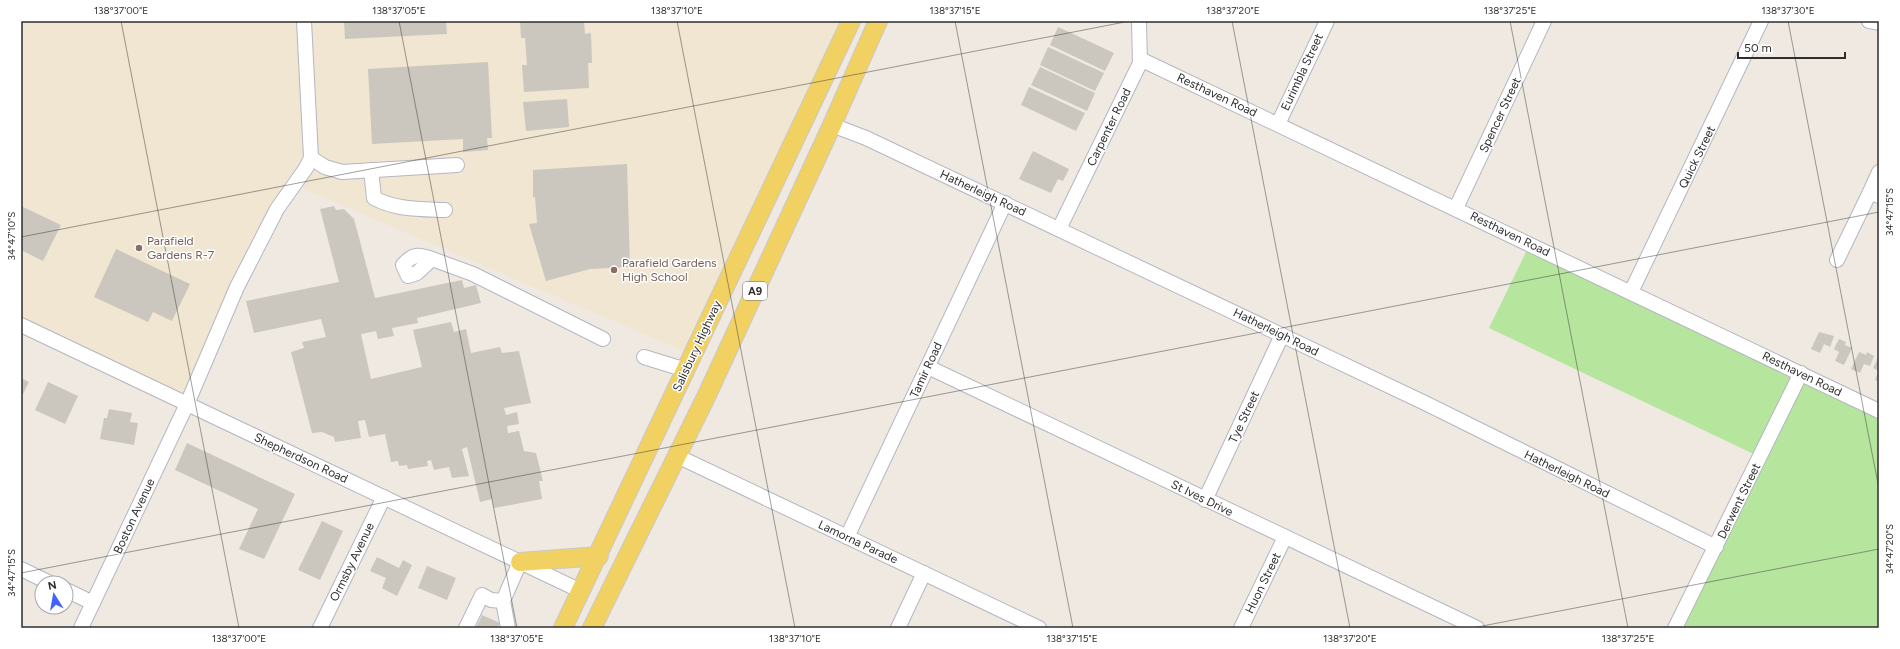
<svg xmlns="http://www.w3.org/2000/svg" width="1900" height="649" font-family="Figtree,sans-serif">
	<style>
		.education { fill: #f0e6d1 }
		.green { fill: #b6e59e }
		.building { fill: #cbc7bf }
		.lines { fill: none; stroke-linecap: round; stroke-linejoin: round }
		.minor-casing { stroke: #b4b7c1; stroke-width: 16 }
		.major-casing { stroke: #c9c9c9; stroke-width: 20 }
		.minor { stroke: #fff; stroke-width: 14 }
		.major { stroke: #f2d163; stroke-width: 18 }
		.ticks { fill: none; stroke: #2e2e2e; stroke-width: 1; stroke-opacity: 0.45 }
		.education-dot { fill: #8d6e63; stroke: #fff; stroke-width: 1.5 }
		.labels { text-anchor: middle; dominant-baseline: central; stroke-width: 3; stroke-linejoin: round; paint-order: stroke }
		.shield { fill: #fff; stroke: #6d6d6d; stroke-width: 1 }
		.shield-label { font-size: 11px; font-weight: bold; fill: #2e2e2e }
		.street-label { font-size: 12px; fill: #2e2e2e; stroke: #fff }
		.education-label { font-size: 12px; fill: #785e54; stroke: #fff; text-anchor: start }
		.neatline { fill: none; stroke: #2e2e2e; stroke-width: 1.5 }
		.ticks-label { font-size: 10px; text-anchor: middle; fill: #2e2e2e }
	</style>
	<rect width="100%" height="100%" fill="#efe9e1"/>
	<path class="education" d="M21,21H851L693,355L295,185L187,404L21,325Z"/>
	<path class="green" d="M1530,244L1879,409V628H1675L1760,457L1489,328Z"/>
	<g class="building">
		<path d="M344,21H446L447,34L345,39Z"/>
		<path d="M520,21H584L585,34L591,33L592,63H588L589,88L524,92L522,65H527L525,38H521Z"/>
		<path d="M1058,27L1114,53L1105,71L1050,45Z"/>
		<path d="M1048,47L1104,73L1095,91L1040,65Z"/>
		<path d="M488,62L492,138H487L488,150L463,152V139L372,144L368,69Z"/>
		<path d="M1040,67L1095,93L1087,111L1031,85Z"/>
		<path d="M1029,87L1085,113L1076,131L1021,105Z"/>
		<path d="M567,99L569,127L526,131L523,102Z"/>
		<path d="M1033,151L1069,169L1063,181L1058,179L1051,193L1019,179Z"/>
		<path d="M627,164L630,267L590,269L546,281L529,224L537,223L535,197H533V170Z"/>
		<path d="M21,206L61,225L43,261L21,250Z"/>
		<path d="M334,206L336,210L344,209L354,219L375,298L462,280L464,288L476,285L481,303L417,318L418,323L392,328L394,336L378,339L376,331L361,334L371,379L422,367L413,330L451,322L454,332L466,329L471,353L500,347L502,353L519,351L531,403L504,408L506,415L517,412L519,424L507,426L508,433L519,431L524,451L536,453L543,481H539L542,499L494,508L492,499L480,502L467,447L462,449L469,476L452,478L449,467L434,470L431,460L427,461L428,466L408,469L407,465L399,466L398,461L391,462L385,434L369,437L365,420L358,421L361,438L335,442L334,437L322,432L312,433L291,352L304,348L302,342L326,337L321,319L254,333L246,301L339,282L320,209Z"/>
		<path d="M116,249L190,284L172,321L153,312L148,322L94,297Z"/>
		<path d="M1819,332L1834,336L1830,347L1824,344L1820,353L1811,349Z"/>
		<path d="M1839,339L1846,342L1845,345L1852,348L1844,365L1835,361L1839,352L1834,349Z"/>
		<path d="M1859,352L1866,355L1867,352L1874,356L1870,366L1864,364L1860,373L1851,369Z"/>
		<path d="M1879,356V382L1875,380L1879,371L1873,368Z"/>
		<path d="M21,378L29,382L23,394H21Z"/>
		<path d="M48,382L78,396L65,424L35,410Z"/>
		<path d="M109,409L132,413L130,422L138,423L134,445L100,439L104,418H107Z"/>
		<path d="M187,443L295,494L264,559L239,549L258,509L175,470Z"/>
		<path d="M322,521L343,531L320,580L298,570Z"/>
		<path d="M377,557L399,568L403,560L412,565L397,596L382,588L386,578L370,571Z"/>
		<path d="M427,566L456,578L447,600L418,588Z"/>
		<path d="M482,615L500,623L497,628H476Z"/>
	</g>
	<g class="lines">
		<defs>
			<g id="minor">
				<path d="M1869,21L1879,23"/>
				<path d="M1140,59L1879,411"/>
				<path d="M1278,124L1327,21"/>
				<path d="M832,125L866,138L1425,403L1716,547"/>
				<path d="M311,158L325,167L342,172L457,165"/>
				<path d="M371,170L374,198C396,210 421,209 445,210"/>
				<path d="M1870,192L1879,172"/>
				<path d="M1456,208L1544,21"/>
				<path d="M1059,229L1140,63L1139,21"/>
				<path d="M432,259C418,254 413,254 403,265L408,276L417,273L432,259L473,274L603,339"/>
				<path d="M1837,260L1870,192L1879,196"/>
				<path d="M1631,292L1761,21"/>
				<path d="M21,325L581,591"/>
				<path d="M644,357L686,370"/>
				<path d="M928,367L1477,628"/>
				<path d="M677,456L1039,628"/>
				<path d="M1205,500L1282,335"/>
				<path d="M847,537L1005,203"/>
				<path d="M21,569L50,583"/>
				<path d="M66,590L93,603"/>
				<path d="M81,628L187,404L237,287L277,209L306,168L311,158L304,21"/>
				<path d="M320,628L384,497"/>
				<path d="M466,628L482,595L491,600L503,601"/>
				<path d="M508,628L503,601L520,562"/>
				<path d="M898,628L924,573"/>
				<path d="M1241,628L1285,537"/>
				<path d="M1675,628L1801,373"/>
			</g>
			<g id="major">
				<path d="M520,562L599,556"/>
				<path d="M563,628L851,21"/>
				<path d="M592,628L706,397L832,125L878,21"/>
			</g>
		</defs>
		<use href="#minor" class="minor-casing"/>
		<use href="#major" class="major-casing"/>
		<use href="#minor" class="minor"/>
		<use href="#major" class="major"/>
	</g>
	<path class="ticks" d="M121,21L239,628M399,21L517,628M677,21L795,628M955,21L1073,628M1232,21L1350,628M1510,21L1628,628M1788,21L1879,489M21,237L1130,21M21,573L1879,212M1472,628L1879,549"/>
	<g class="education-dot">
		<circle cx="139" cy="248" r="4"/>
		<circle cx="614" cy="270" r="4"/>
	</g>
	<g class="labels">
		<rect class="shield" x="743" y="282" width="24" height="18" rx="3"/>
		<g class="shield-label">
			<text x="755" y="291">A9</text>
		</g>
		<g class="street-label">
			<text transform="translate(1302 72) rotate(-65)">Eurimbla Street</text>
			<text transform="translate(1217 95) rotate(25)">Resthaven Road</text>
			<text transform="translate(1500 115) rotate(-65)">Spencer Street</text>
			<text transform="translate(1109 127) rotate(-64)">Carpenter Road</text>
			<text transform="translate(1697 157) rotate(-64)">Quick Street</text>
			<text transform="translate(983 193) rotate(25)">Hatherleigh Road</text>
			<text transform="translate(1510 234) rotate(26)">Resthaven Road</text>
			<text transform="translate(1276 332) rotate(26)">Hatherleigh Road</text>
			<text transform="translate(697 346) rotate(-65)">Salisbury Highway</text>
			<text transform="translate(926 370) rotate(-65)">Tamir Road</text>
			<text transform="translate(1802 374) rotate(26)">Resthaven Road</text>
			<text transform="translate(1244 417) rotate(-65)">Tye Street</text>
			<text transform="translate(301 458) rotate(25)">Shepherdson Road</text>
			<text transform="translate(1567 474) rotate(26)">Hatherleigh Road</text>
			<text transform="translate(1202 498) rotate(26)">St Ives Drive</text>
			<text transform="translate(1739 501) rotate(-64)">Derwent Street</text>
			<text transform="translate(134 516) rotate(-65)">Boston Avenue</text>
			<text transform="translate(858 542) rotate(25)">Lamorna Parade</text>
			<text transform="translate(352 562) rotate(-64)">Ormsby Avenue</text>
			<text transform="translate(1263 583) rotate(-64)">Huon Street</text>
		</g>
		<g class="education-label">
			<text x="147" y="241">Parafield<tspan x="147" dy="14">Gardens R-7</tspan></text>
			<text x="622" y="263">Parafield Gardens<tspan x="622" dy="14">High School</tspan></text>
		</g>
	</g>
	<rect width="1900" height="649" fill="none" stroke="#ffffff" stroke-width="44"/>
	<g transform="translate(54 595) rotate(349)"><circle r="19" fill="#ffffff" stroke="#ababab"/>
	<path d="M0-3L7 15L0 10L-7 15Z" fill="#4264fb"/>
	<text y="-6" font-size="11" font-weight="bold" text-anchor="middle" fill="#2e2e2e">N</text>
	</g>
	<path d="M1738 52v6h107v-6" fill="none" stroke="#2e2e2e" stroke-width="2"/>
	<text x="1744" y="52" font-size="12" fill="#2e2e2e" stroke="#ffffff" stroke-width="3" paint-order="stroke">50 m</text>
	<rect x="22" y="22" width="1856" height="605" class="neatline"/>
	<g class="ticks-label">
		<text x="121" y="14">138°37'00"E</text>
		<text x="399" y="14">138°37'05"E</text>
		<text x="677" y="14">138°37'10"E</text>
		<text x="955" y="14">138°37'15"E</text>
		<text x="1233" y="14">138°37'20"E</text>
		<text x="1510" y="14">138°37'25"E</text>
		<text x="1788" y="14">138°37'30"E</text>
		<text transform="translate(1889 212) rotate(-90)" y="4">34°47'15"S</text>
		<text transform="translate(11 236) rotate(-90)" y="4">34°47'10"S</text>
		<text transform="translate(1889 549) rotate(-90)" y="4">34°47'20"S</text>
		<text transform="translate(11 573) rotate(-90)" y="4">34°47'15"S</text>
		<text x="239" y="642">138°37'00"E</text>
		<text x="517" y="642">138°37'05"E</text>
		<text x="795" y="642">138°37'10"E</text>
		<text x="1072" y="642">138°37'15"E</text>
		<text x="1350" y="642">138°37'20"E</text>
		<text x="1628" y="642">138°37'25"E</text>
	</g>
</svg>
